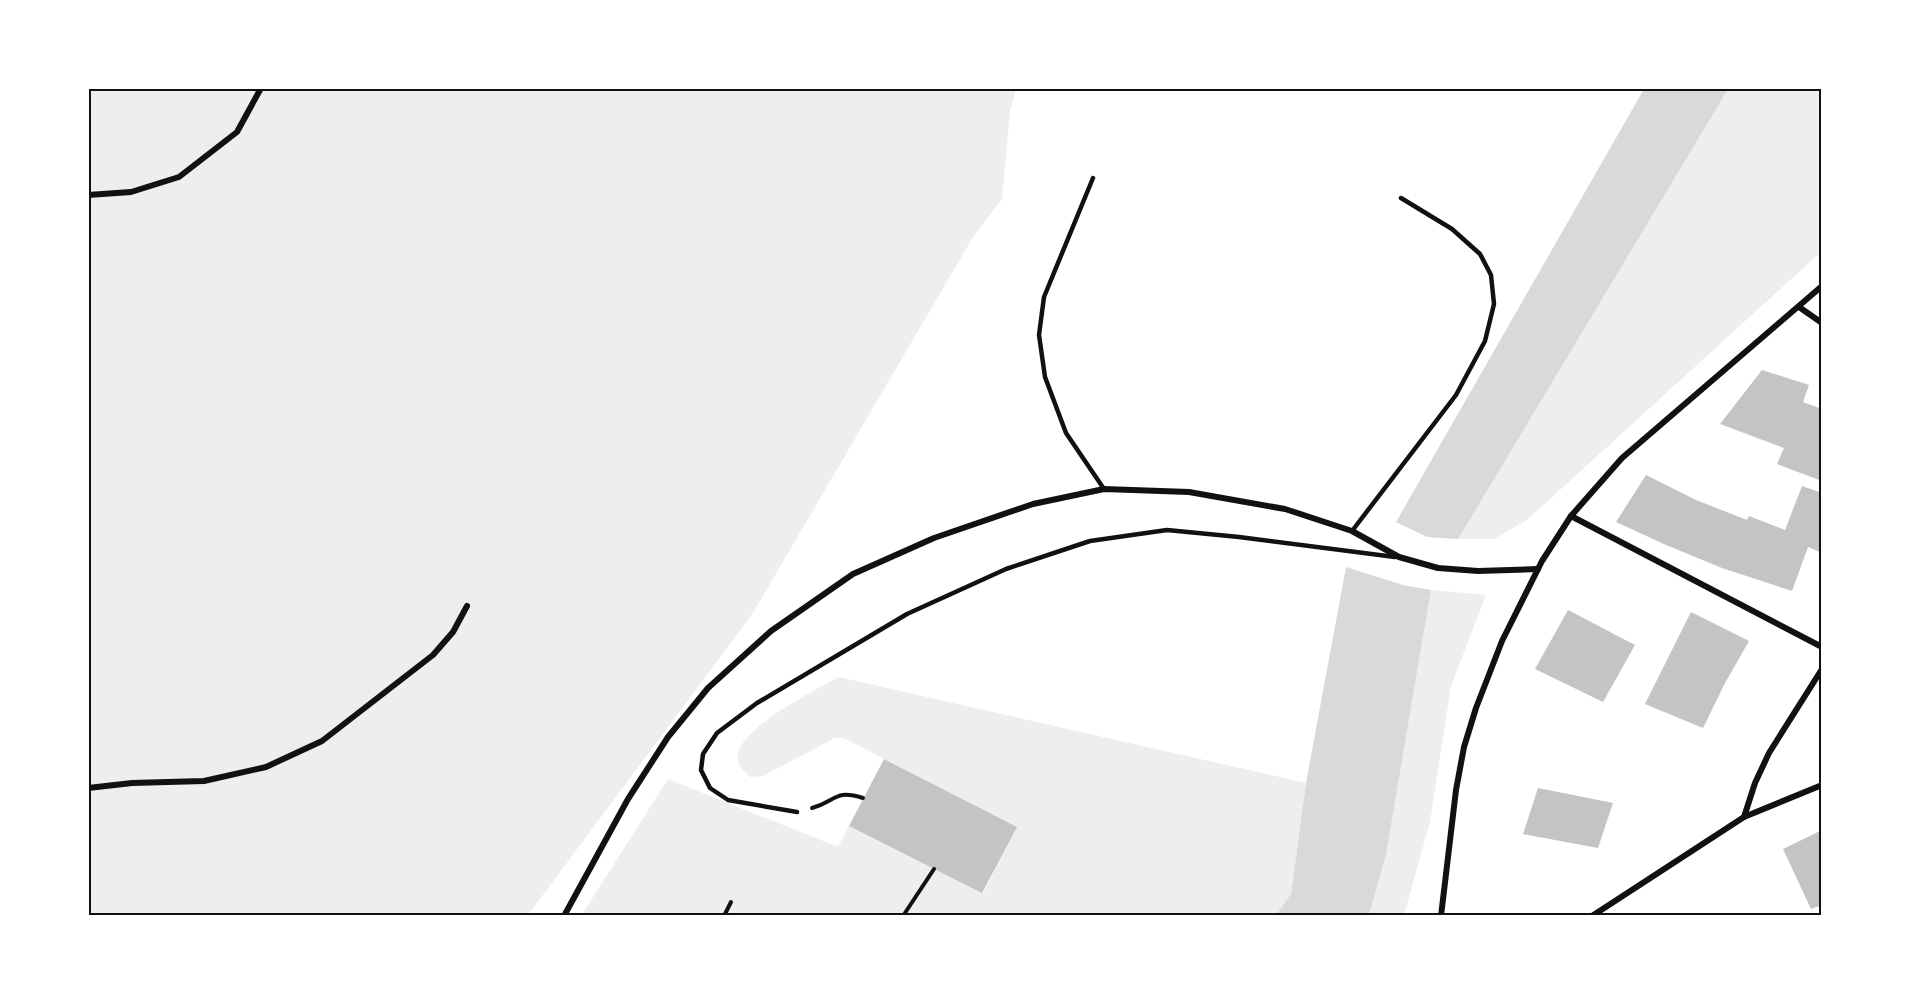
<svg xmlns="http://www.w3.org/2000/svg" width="1910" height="1004" font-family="'Nunito Sans',sans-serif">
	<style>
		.green { fill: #eee }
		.water { fill: #d9d9d9 }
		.building { fill: #c4c4c4 }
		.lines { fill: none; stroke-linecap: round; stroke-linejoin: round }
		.path { stroke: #111; stroke-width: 4 }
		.service { stroke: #111; stroke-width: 4.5 }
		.minor { stroke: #111; stroke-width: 6 }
		.neatline { fill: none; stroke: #111; stroke-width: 2 }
	</style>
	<rect width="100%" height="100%" fill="#fff"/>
	<g class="green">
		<path d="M1814,88L1821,95V252L1527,520L1494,539H1458L1427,537L1694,89Z"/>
		<path d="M88,89H1016L1010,111L1002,199L973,237L753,613L528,915H89Z"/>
		<path d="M1431,590L1486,595L1451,686L1430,822L1404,915L1369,916L1386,855Z"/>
		<path d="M839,677L1306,783L1291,894L1276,915L581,916L668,779L838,847L849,826L983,893L1016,827L844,738H835L763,776L750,777C743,770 736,764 738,754C741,728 816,689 839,677Z"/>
	</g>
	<g class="water">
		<path d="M1644,89H1728L1458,539L1427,537L1396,522Z"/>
		<path d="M1346,567L1403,585L1431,590L1386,855L1369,915H1276L1291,894L1306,783Z"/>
	</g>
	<g class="building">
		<path d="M1762,370L1809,385L1803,402L1822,409V481L1777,464L1784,448L1720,424Z"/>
		<path d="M1646,475L1696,500L1747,520L1749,516L1785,530L1802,486L1822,493V553L1808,547L1792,591L1722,568L1666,545L1616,522Z"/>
		<path d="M1568,610L1635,645L1603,702L1535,669Z"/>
		<path d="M1691,612L1749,641L1725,683L1703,728L1645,704Z"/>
		<path d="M884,759L1017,827L982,893L849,826Z"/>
		<path d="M1538,788L1613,803L1598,848L1523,834Z"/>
		<path d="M1822,830V905L1811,909L1783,849Z"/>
	</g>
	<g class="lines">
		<g class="path">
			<path d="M812,808C837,801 834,789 863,798"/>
			<path d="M724,916L731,902"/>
			<path d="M903,916L934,869"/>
		</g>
		<g class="service">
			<path d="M1093,178L1044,297L1039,335L1045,377L1066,433L1104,489"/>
			<path d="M1352,531L1456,395L1485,341L1494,304L1491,275L1480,254L1452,229L1401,198"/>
			<path d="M797,812L728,800L710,788L701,770L703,754L717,733L757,703L907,614L1006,569L1090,541L1167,530L1239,537L1395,557"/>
		</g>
		<g class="minor">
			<path d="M88,195L131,192L179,177L237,132L261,88"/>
			<path d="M1799,307L1822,323"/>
			<path d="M1571,516L1822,647"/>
			<path d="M88,788L132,783L204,781L266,767L322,741L433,655L453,632L467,606"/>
			<path d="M1744,817L1755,783L1769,753L1822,669"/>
			<path d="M564,916L628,799L668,737L708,688L771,631L853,574L934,538L1033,504L1104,489L1189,492L1285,509L1352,531L1399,557L1438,568L1478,571L1538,569"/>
			<path d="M1441,916L1456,790L1464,747L1476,708L1502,641L1542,561L1571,516L1622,458L1822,286"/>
			<path d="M1592,916L1744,817L1822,785"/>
		</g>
	</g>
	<rect width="1910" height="1004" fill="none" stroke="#ffffff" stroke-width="180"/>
	<rect x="90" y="90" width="1730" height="824" class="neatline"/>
</svg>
